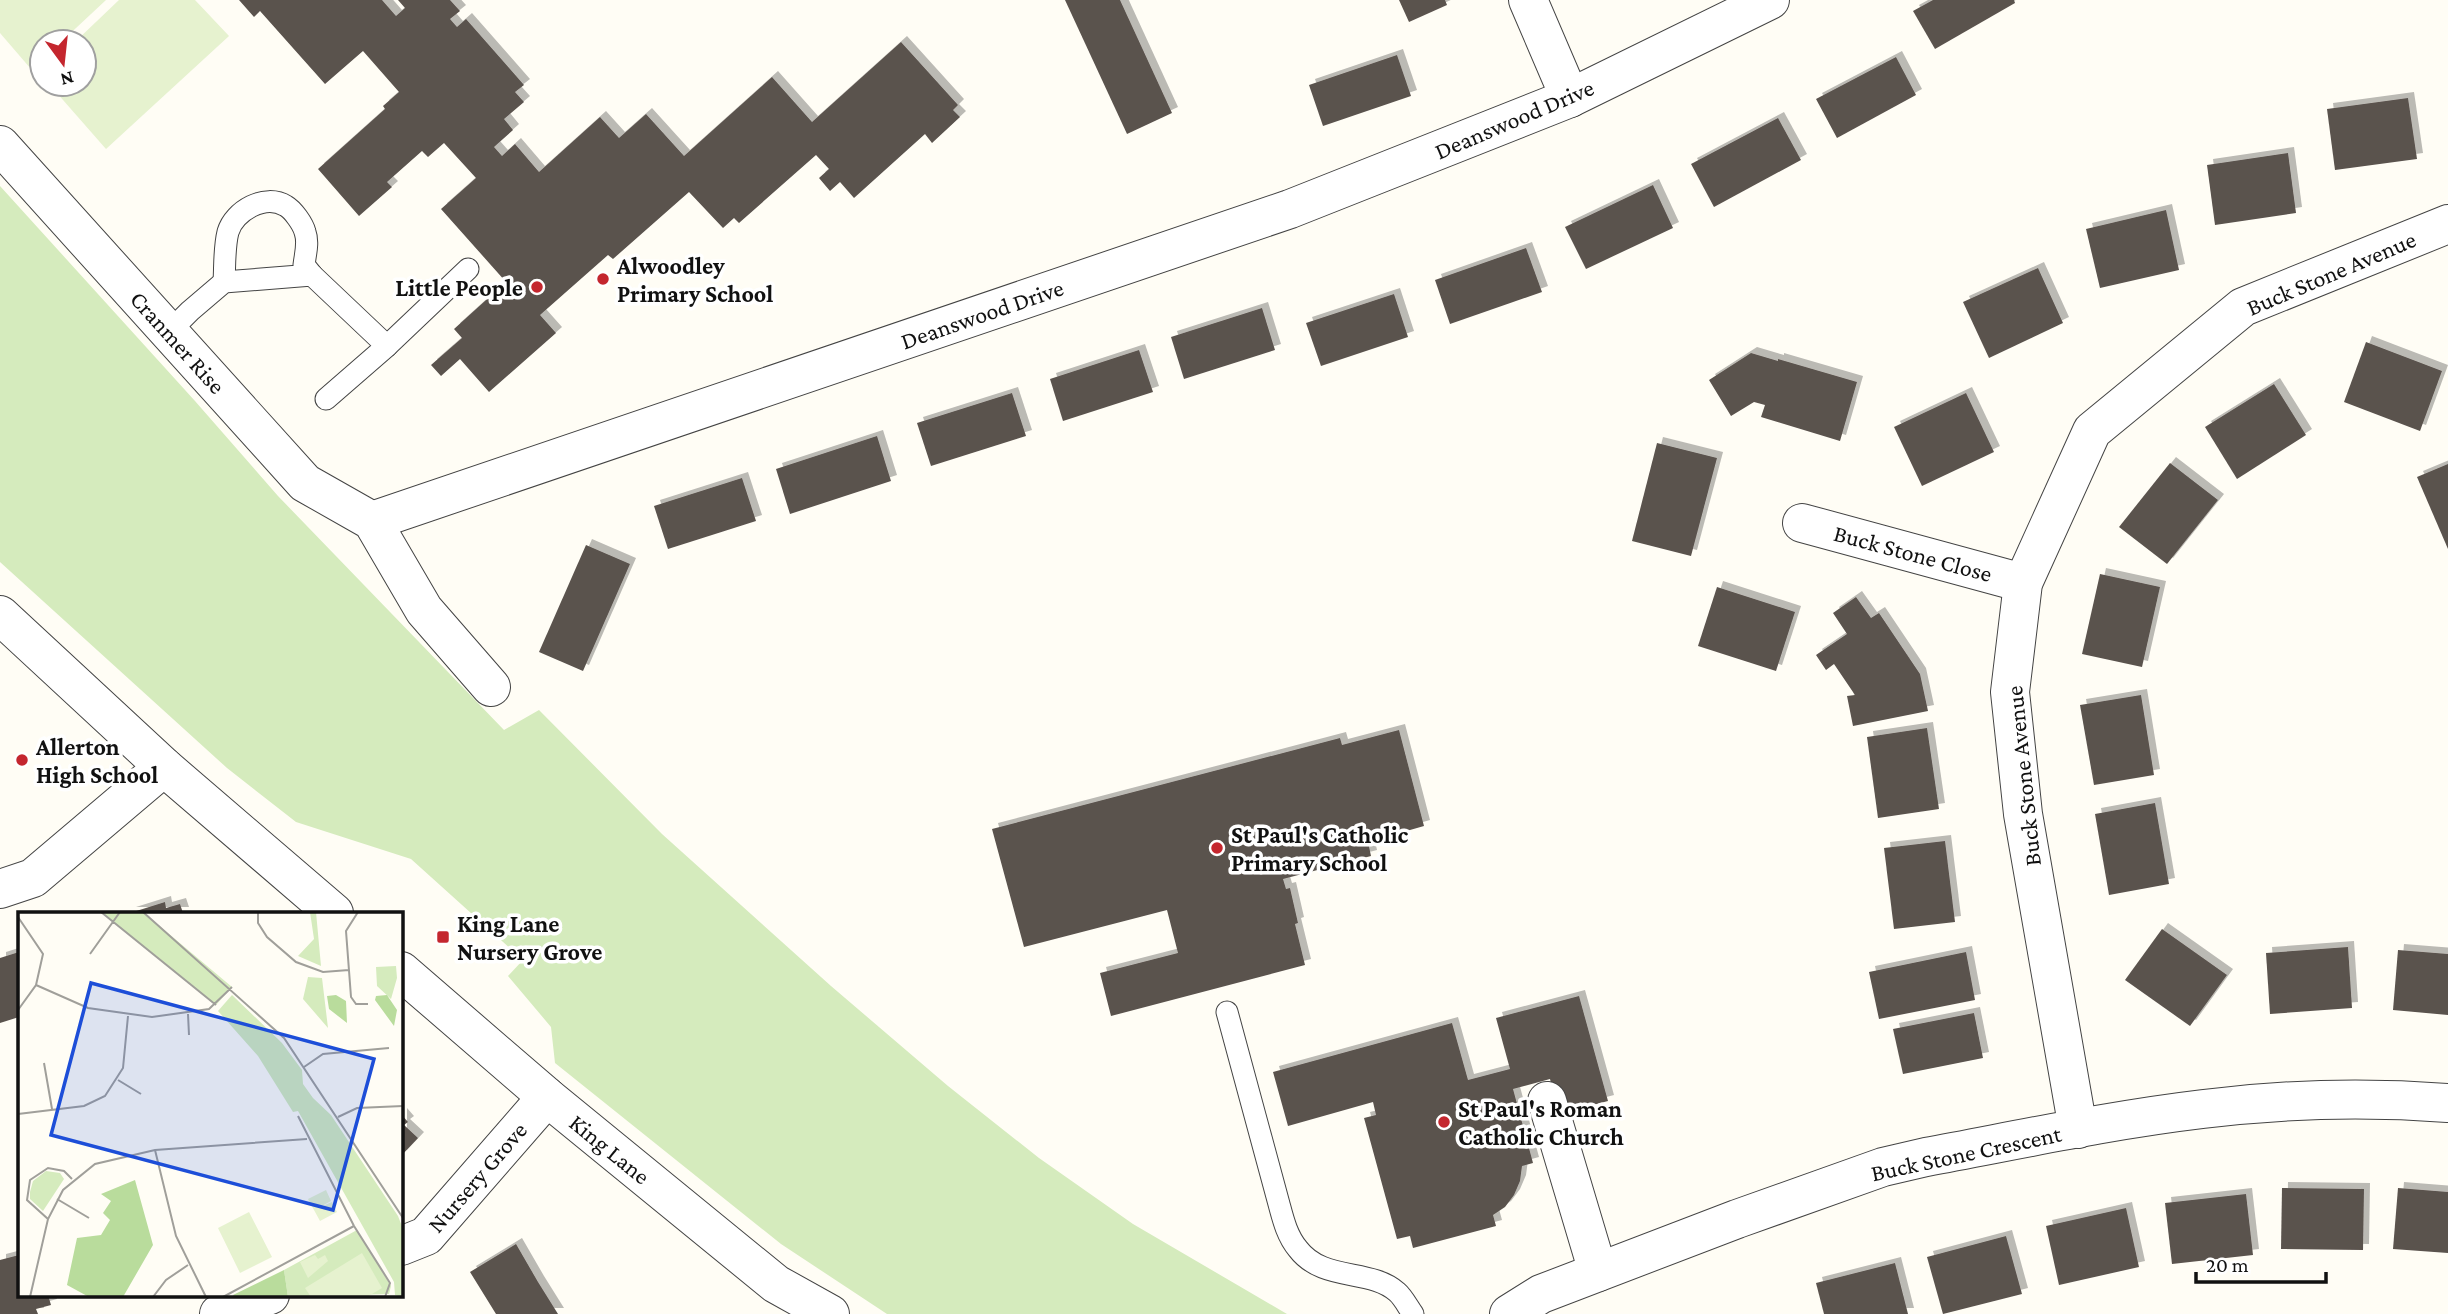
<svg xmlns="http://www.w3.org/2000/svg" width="2448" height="1314" font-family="'Crimson Pro',serif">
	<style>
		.green { fill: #d5ebbd }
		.pitch { fill: #e6f2cf }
		.building { fill: #5a524d; filter: url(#shadow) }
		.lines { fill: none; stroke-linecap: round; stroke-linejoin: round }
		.service-casing { stroke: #444; stroke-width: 23 }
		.minor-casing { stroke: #444; stroke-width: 40 }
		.tertiary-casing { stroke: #444; stroke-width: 40 }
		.service { stroke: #fff; stroke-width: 21 }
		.minor { stroke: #fff; stroke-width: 38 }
		.tertiary { stroke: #fff; stroke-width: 38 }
		.poi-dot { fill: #c4262e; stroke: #fff; stroke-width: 2.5 }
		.labels { text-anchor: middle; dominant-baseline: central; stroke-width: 7; stroke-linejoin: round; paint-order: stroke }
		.street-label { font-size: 24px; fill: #111; stroke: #fff }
		.poi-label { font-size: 24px; font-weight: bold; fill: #111; stroke: #fff; text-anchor: start }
		.inset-road { fill: none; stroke: #a09f9a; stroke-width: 2 }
		.view { fill: #1d4ed8; fill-opacity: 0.15; stroke: #1d4ed8; stroke-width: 3.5 }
		.inset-edge { fill: none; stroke: #111; stroke-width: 3.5 }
	</style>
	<defs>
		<filter id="shadow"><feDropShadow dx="6" dy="-6" stdDeviation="0" flood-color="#0004"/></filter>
	</defs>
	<rect width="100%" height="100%" fill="#fffdf5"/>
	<path class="green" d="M0,186L195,401L278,496L504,730L539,710L662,834L831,986L948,1086L1039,1158L1133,1224L1287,1314H887L781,1244L555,1063L551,1027L508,976L523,960L411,859L296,822L227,768L0,562Z"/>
	<g class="pitch">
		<path d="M0,0H106L61,42H42V59L31,69L0,33Z"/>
		<path d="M119,0H195L229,36L106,149L49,84H84V42H75Z"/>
	</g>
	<g class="building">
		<path d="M239,0H382L396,16L405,8L398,0H450L460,11L450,19L457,27L466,19L524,85L515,92L524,102L504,119L513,130L494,147L502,156L515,144L539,172L600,117L619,138L646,114L684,156L772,77L812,122L901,42L958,105L953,110L960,117L932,143L925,134L854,198L840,182L830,191L819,178L829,169L816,155L739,223L734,218L723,228L689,192L613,259L608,255L540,315L556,333L489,392L460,359L441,376L431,365L462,338L454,329L506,282L441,209L476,178L444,143L428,157L422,151L387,182L392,187L359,216L318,169L385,109L383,106L399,92L363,51L325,84L260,11L254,17Z"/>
		<path d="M1065,0H1120L1172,113L1127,134Z"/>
		<path d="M1399,0H1445L1447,5L1409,22Z"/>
		<path d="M1933,0H2014L2015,3L1935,49L1913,11Z"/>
		<path d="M1397,55L1411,96L1323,126L1309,85Z"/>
		<path d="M1896,57L1916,95L1837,138L1816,99Z"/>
		<path d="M2408,98L2417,159L2335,170L2327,109Z"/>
		<path d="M1778,118L1801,160L1714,207L1691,164Z"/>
		<path d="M2288,153L2296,213L2215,225L2207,165Z"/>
		<path d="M1653,185L1673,228L1586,269L1565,227Z"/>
		<path d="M2166,210L2179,270L2100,288L2086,229Z"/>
		<path d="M1526,248L1542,292L1450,324L1435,280Z"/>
		<path d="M2038,268L2063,323L1989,358L1963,302Z"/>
		<path d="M1394,294L1408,337L1321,366L1306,323Z"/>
		<path d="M1262,308L1275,350L1184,379L1171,337Z"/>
		<path d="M2366,342L2442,371L2420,431L2344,402Z"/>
		<path d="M1139,350L1153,392L1063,421L1050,379Z"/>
		<path d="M1751,353L1778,361V359L1857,382L1840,441L1761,417L1765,405L1754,402L1731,416L1709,380Z"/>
		<path d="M2274,384L2306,435L2237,479L2205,427Z"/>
		<path d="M1012,393L1026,436L931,466L917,423Z"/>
		<path d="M1966,393L1994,452L1922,486L1894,427Z"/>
		<path d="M877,436L891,481L790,514L776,469Z"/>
		<path d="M1657,443L1717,458L1691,556L1632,541Z"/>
		<path d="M2170,463L2218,500L2167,564L2119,527Z"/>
		<path d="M2448,464V549L2417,477Z"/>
		<path d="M742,478L756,521L668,549L654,506Z"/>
		<path d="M586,545L630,564L583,671L539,652Z"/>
		<path d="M2100,574L2160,587L2142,667L2082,654Z"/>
		<path d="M1717,587L1795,612L1776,671L1698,646Z"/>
		<path d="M1856,597L1871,618L1879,613L1920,674L1928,711L1853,726L1847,696L1855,695L1834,664L1826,670L1816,655L1847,634L1833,613Z"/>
		<path d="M2141,695L2154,775L2094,785L2080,705Z"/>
		<path d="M1927,728L1939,809L1878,818L1867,737Z"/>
		<path d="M1399,730L1424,826L1368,842L1371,856L1283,879L1286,889L1290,888L1298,923L1295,924L1305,965L1111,1016L1100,973L1178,953L1167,910L1024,947L992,829L1340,738L1342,745Z"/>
		<path d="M2155,803L2169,884L2109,895L2095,814Z"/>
		<path d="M1945,841L1955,922L1894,929L1884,848Z"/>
		<path d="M165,902L166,908L180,904L183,913H130Z"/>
		<path d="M2162,929L2227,975L2190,1026L2125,980Z"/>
		<path d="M2348,947L2352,1008L2270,1014L2266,953Z"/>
		<path d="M2398,950L2448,954V1015L2393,1010Z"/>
		<path d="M19,952V1017L0,1023V958Z"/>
		<path d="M1966,952L1975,1000L1879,1019L1869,972Z"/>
		<path d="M1579,996L1608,1101L1559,1114L1550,1079L1513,1089L1533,1163L1522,1166L1520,1181L1514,1195L1505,1207L1493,1215L1496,1226L1413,1248L1410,1236L1397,1239L1364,1118L1376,1115L1373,1102L1288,1126L1273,1072L1452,1023L1468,1080L1510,1069L1496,1018Z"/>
		<path d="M1974,1013L1983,1058L1903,1074L1893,1029Z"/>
		<path d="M401,1114L408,1122L404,1125L418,1138L401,1156Z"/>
		<path d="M2282,1188L2364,1189L2363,1250L2281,1249Z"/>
		<path d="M2398,1188L2448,1192V1253L2393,1249Z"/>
		<path d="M2246,1194L2253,1255L2172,1264L2165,1203Z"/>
		<path d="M2126,1208L2139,1267L2059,1285L2046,1226Z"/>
		<path d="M2006,1236L2022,1294L1943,1314L1927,1257Z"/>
		<path d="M516,1244L538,1282L558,1314H496L470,1272Z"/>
		<path d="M19,1255V1295H48L51,1305L36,1309L38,1314H0V1260Z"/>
		<path d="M1895,1263L1908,1314H1824L1816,1283Z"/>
	</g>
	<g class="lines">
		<defs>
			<g id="service">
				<path d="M224,282C225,266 224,248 228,232C234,211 265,193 286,206C293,210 303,224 305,232C309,243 305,255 304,265L312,275"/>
				<path d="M169,332L190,311L224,282L312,275L387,346L468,269"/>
				<path d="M326,399L387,346"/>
				<path d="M1227,1012L1279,1204C1283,1219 1287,1236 1298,1249C1323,1282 1370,1268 1397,1292C1403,1297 1408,1307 1413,1314"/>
			</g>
			<g id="minor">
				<path d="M1528,0L1570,98"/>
				<path d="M0,145L305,483L372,521L424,610L491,687"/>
				<path d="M372,521L1290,209L1570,98L1770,0"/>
				<path d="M1802,523L2023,583"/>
				<path d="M0,889L33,878L164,767"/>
				<path d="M1547,1101L1598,1272"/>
				<path d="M2078,1129L2023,814L2010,692L2023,583L2092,431L2243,307L2448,224"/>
				<path d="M401,1246L426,1236L547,1097"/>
				<path d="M219,1314L270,1295"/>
				<path d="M1509,1314L1541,1294L1737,1219L1883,1167L1926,1157C2018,1140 2110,1120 2203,1109C2283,1099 2368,1097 2448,1103"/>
			</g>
			<g id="tertiary">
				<path d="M0,615L164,767L334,913"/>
				<path d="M401,971L547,1097L776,1284L830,1314"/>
			</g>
		</defs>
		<use href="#service" class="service-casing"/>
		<use href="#minor" class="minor-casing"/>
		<use href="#tertiary" class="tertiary-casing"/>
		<use href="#service" class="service"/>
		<use href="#minor" class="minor"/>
		<use href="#tertiary" class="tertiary"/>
	</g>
	<g class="poi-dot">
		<circle cx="603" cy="279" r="7"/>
		<circle cx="537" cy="287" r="7"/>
		<circle cx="22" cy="760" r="7"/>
		<circle cx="1217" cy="848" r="7"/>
		<rect x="436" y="930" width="14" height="14" rx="3.5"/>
		<circle cx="1444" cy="1122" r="7"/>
	</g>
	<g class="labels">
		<g class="street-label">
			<text transform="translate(1514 119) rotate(-23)">Deanswood Drive</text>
			<text transform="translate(2331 273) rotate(-23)">Buck Stone Avenue</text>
			<text transform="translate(982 314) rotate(-19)">Deanswood Drive</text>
			<text transform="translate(178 342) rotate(48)">Cranmer Rise</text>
			<text transform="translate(1913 553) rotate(15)">Buck Stone Close</text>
			<text transform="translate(2023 776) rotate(-96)">Buck Stone Avenue</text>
			<text transform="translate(610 1149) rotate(39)">King Lane</text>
			<text transform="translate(1966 1153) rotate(-12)">Buck Stone Crescent</text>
			<text transform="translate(477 1177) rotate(-49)">Nursery Grove</text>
		</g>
		<g class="poi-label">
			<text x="617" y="265">Alwoodley<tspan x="617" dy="28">Primary School</tspan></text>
			<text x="523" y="287" text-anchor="end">Little People</text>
			<text x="36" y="746">Allerton<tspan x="36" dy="28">High School</tspan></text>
			<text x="1231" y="834">St Paul's Catholic<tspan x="1231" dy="28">Primary School</tspan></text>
			<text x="457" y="923">King Lane<tspan x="457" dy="28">Nursery Grove</tspan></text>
			<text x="1458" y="1108">St Paul's Roman<tspan x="1458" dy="28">Catholic Church</tspan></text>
		</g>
	</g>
	<g transform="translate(18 912)">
		<rect width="385" height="385" fill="#fffdf5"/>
		<path d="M83,0H125L214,75L198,93ZM292,0H298L303,54L280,44L296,27ZM378,54L379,66L373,87L359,74L358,55ZM290,65L304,66L310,116L285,87ZM214,83L264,131L284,158L285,172L295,186L313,203L380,304L385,317V385L377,383L376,370L280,199L275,200L240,144L200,99ZM28,259L42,261L46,267L25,299L12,287V280L15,269ZM339,318L373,374L371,382L270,385L266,358Z" fill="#d5ebbd"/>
		<path d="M318,83L328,89L329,111L311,97L309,84ZM369,83L379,98L376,114L357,88L358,84ZM117,268L135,333L105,385H71L49,373L59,326L83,323L92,308L85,301L93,289L83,282ZM266,358L270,385H216L215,383Z" fill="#b9dc9c"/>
		<path d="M308,278L313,289L302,295L314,290L319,300L302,309L290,287ZM231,300L254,345L222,361L200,316ZM344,341L364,376L349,385H293L287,376ZM297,343L300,347L307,343L310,349L290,366L282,350Z" fill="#e6f2cf"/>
		<path class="inset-road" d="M83,0L198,93M125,0L266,126L385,306M240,0V11L249,25L278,50L305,60L331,58M340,0L328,19L333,85L338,92H350M0,5L25,42L18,73L0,98M72,42L102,0M18,73L70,96L134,105L191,97L214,75M170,102L171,123M26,151L34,197M286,155L305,142L371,136M100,168L123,182M0,202L66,194L87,184L105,156L110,104M280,204L336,314L372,371L367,385M320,205L339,196L385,194M137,238L158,324L188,385M39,287L71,306M30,307L9,288L12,268L30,256L46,259L54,267M12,385L30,307L45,278L77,252L137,238L289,227M135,385L148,368L170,353M205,385L336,314"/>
		<path class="view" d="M73,71L356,147L315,298L33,223Z"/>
		<rect width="385" height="385" class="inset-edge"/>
	</g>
	<g transform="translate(63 63) rotate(165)"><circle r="33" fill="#ffffff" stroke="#a0a0a0" stroke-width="2"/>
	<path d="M0-5L12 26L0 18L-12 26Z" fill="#c4262e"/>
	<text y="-10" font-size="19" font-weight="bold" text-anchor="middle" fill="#111111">N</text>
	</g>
	<path d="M2196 1272v10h130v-10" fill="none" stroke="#111111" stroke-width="3.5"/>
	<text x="2206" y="1272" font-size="21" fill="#111111" stroke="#ffffff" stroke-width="5" paint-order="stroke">20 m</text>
</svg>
